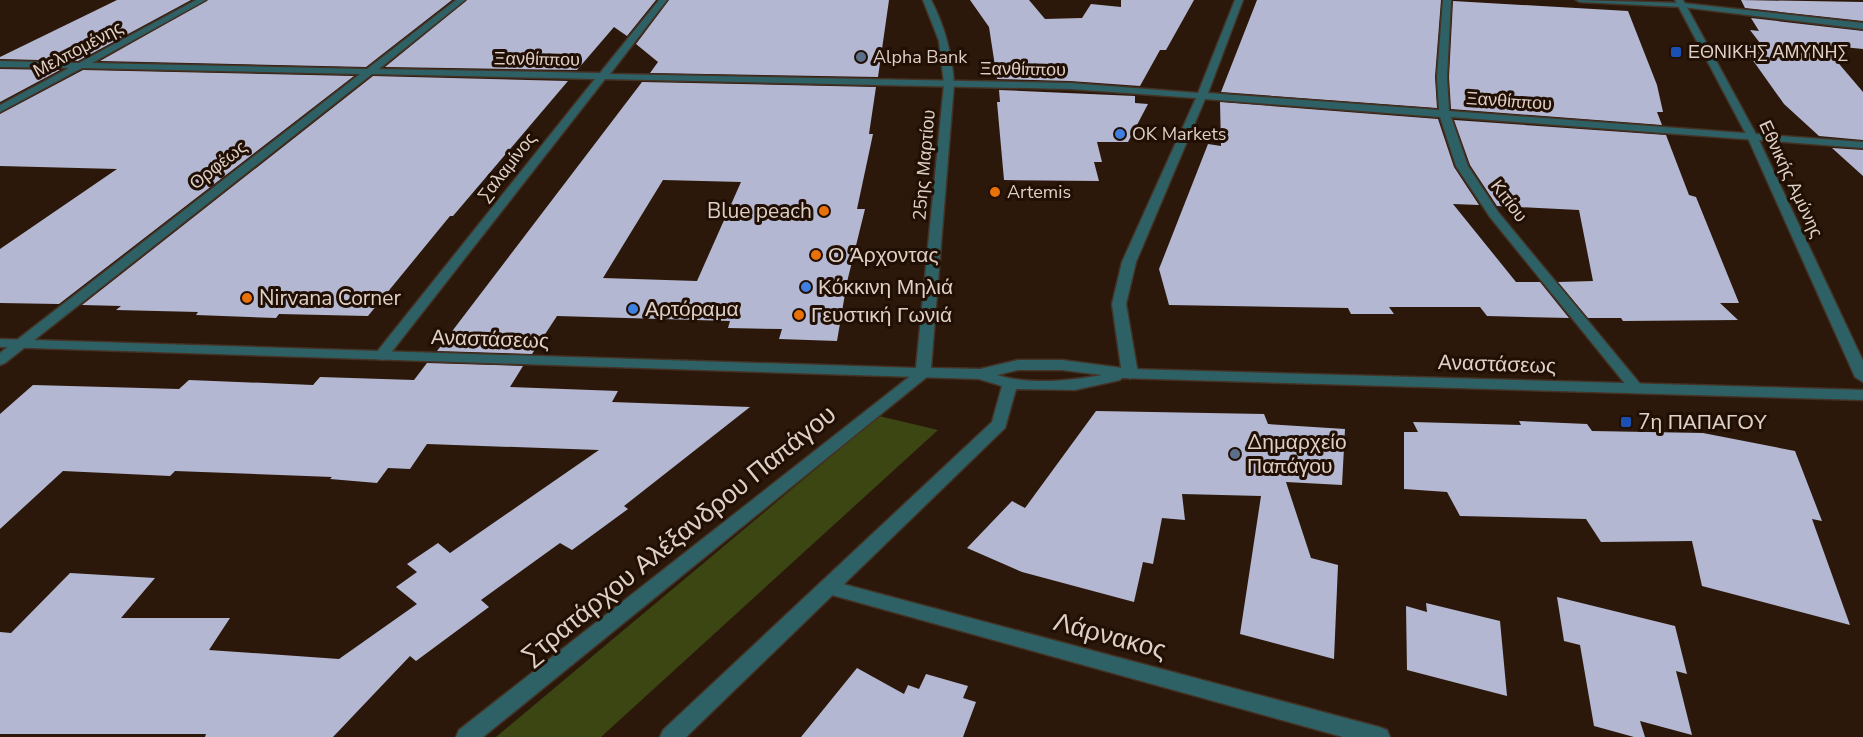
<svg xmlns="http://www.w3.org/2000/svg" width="1863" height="737" font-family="'Nunito Sans',sans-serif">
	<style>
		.green { fill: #3b4613 }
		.building { fill: #b4b7d1; fill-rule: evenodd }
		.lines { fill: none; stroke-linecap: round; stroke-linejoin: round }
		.minor-casing { stroke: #443225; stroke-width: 3 }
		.tertiary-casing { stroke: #443225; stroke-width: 3 }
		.minor { fill: #2e6166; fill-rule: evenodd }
		.tertiary { fill: #2e6166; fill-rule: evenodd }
		.transit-dot { fill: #1a4fb4; stroke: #210f04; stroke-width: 2 }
		.service-dot { fill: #5c6f8a; stroke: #210f04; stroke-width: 2 }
		.shop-dot { fill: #3f7fe0; stroke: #210f04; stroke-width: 2 }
		.food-dot { fill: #e8710a; stroke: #210f04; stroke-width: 2 }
		.labels { text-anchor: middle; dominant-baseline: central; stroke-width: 6; stroke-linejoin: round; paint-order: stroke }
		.far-street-label { font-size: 18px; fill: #ddd0c7; stroke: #210f04 }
		.far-poi-label { font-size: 18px; fill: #ddd0c7; stroke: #210f04; text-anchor: start }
		.poi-label { font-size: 21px; fill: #ddd0c7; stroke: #210f04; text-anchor: start }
		.street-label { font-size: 21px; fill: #ddd0c7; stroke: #210f04 }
		.near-street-label { font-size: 26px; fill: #ddd0c7; stroke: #210f04 }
	</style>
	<rect width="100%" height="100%" fill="#2b180b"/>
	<path class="green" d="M879,416L938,430L601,737H496Z"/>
	<g class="building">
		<path d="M117,0H191L78,61L0,59V57Z"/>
		<path d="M208,0H452L366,67L100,61Z"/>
		<path d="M467,0H656L627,36L614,27L577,70L385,67Z"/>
		<path d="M669,0H889L878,77L650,73L658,62L636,44Z"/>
		<path d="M970,0H1029L1045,19L1082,18L1091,4L1121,7V0H1194L1166,50H1160L1140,86L1070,81L997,79L989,27Z"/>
		<path d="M1257,0H1441L1435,77L1437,108L1221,92Z"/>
		<path d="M1741,0L1863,2V21L1745,8Z"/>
		<path d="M1453,1L1628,11L1657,85L1663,112H1657L1662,125L1451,109L1449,77Z"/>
		<path d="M1751,18L1863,31V49L1823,45L1863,92V140L1819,136L1784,104L1742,45L1763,47L1750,30L1759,31Z"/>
		<path d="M0,69L60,70L0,102Z"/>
		<path d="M83,70L354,76L59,304L0,303V249L117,169L0,166V114Z"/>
		<path d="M373,76L568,81L453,216H450L368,316L279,314L276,318L196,315L198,312L116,310L121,306L82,305Z"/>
		<path d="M642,82L876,87L869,134H873L857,209H865L847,282L837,341L779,339L782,329L728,328L730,321L557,316L532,354L437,351ZM663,180L741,182L697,281L603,278Z"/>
		<path d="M999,90L1135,96V103L1148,104L1128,142H1097L1102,162H1094L1099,181L1004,180L997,102H1000Z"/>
		<path d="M1220,102L1438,119L1454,167L1479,205L1453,204L1516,282H1540L1569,318L1487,316L1480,307H1389L1394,314H1351L1348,308L1169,305L1159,269L1208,144L1221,146Z"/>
		<path d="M1454,120L1666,135L1689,195L1696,197L1739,303H1720L1738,320L1623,321L1621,318H1588L1558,282L1593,281L1579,210L1497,206L1470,165Z"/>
		<path d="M1832,148L1863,150V176Z"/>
		<path d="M427,363L523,366L510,387L618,391L612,402L750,407L624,506L628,509L572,550L560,543L481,600L489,607L416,661L410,656L333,737H205L206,734H0V632L11,633L70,573L155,578L121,618H230L209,650L339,659L417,604L396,587L417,572L407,564L438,543L450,553L599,450L427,444L410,469L388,468L377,483L330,479L332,477L175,471L170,476L63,471L0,529V414L33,385L179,389L189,380L313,385L320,377L414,380Z"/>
		<path d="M1096,411L1264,414L1268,424L1345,429L1342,485L1286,482L1311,558L1338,565L1334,659L1240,634L1261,496L1182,494L1185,520L1162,518L1153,564L1143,562L1134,602L1022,572L967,548L1012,501L1025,508Z"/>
		<path d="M1519,421L1587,424L1592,431L1703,433L1795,451L1822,521L1812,519L1850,625L1702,586L1692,541L1601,542L1586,519L1460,516L1447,492L1404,489V432H1418L1413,422L1521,425Z"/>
		<path d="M1557,597L1675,626L1687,674L1676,671L1692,735L1640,721L1645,737H1634L1594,726L1580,645L1564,641Z"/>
		<path d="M1426,603L1500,621L1507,696L1407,670L1406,606L1427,612Z"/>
		<path d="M857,668L904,694L908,685L919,689L926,674L968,686L963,698L976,702L963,737H801Z"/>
	</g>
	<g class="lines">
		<defs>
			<g id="minor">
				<path d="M196,0H206L92,63L367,69L456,0H465L379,69L600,73L659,0H667L610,74L1070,83L1198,93L1235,0H1243L1208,93L1439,110L1437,77L1443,0H1451L1447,77L1449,111L1863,142V148L1451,117L1468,166L1498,212L1641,385L1644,388L1641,391H1631L1490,217L1456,166L1440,117L1205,99L1136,262L1126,304L1138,374L1130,379L1122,374L1112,304L1122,262L1196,98L1070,89L605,79L386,359L381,360L374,356L376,353L595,79L372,74L5,363L0,365V353L360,74L82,68L0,112V105L69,68L0,67V61L79,63Z"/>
				<path d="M1576,0L1682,3L1863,23V29L1682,7L1580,2Z"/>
				<path d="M923,368L931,373L928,376L483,737H456L459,730L918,370Z"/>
				<path d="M828,580L1379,727L1387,730L1390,737H1343L821,592L818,587L821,582Z"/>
			</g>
			<g id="tertiary">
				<path d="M923,0H931C945,27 952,53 954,84L931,368L980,369L1018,360H1062L1130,369L1863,390V400L1122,378L1120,380L1075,390L1016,389L1005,428L686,737H660L663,730L992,422L1002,386L979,379L0,347V339L916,368L944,84L939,41ZM1018,370H1062L1102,375C1069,381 1029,385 997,375Z"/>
				<path d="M1675,0H1683L1757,136L1863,361V382L1855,377L1747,136Z"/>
			</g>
		</defs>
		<use href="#minor" class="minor-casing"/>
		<use href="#tertiary" class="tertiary-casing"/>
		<use href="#minor" class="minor"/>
		<use href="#tertiary" class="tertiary"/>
	</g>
	<g class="transit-dot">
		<rect x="1670" y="46" width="12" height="12" rx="3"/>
		<rect x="1620" y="416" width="12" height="12" rx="3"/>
	</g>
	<g class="service-dot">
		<circle cx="861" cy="57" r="6"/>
		<circle cx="1235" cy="454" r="6"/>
	</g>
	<g class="shop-dot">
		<circle cx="1120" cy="134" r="6"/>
		<circle cx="806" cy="287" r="6"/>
		<circle cx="633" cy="309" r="6"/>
	</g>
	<g class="food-dot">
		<circle cx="995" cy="192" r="6"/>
		<circle cx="824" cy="211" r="6"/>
		<circle cx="816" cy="255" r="6"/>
		<circle cx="247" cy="298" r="6"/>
		<circle cx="799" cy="315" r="6"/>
	</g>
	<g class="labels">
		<g class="far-street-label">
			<text transform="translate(78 49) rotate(-28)">Μελπομένης</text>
			<text transform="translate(537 59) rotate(1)">Ξανθίππου</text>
			<text transform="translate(1023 69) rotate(1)">Ξανθίππου</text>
			<text transform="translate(1509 101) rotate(4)">Ξανθίππου</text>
			<text transform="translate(218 165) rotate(-38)">Ορφέως</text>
			<text transform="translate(924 165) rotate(-85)">25ης Μαρτίου</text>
			<text transform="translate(507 167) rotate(-52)">Σαλαμίνος</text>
			<text transform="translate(1791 179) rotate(65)">Εθνικής Αμύνης</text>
			<text transform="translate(1509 201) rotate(53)">Κιτίου</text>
		</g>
		<g class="far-poi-label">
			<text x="1688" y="52">ΕΘΝΙΚΗΣ ΑΜΥΝΗΣ</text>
			<text x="873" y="57">Alpha Bank</text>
			<text x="1132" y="134">OK Markets</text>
			<text x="1007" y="192">Artemis</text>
		</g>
		<g class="poi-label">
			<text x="812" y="211" text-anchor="end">Blue peach</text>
			<text x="828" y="255">Ο Άρχοντας</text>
			<text x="818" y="287">Κόκκινη Μηλιά</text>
			<text x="259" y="298">Nirvana Corner</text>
			<text x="645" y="309">Αρτόραμα</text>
			<text x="811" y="315">Γευστική Γωνιά</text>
			<text x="1638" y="422">7η ΠΑΠΑΓΟΥ</text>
			<text x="1247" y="442">Δημαρχείο<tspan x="1247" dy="24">Παπάγου</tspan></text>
		</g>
		<g class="street-label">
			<text transform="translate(490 339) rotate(2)">Αναστάσεως</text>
			<text transform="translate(1497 364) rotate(2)">Αναστάσεως</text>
		</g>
		<g class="near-street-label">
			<text transform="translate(679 535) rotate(-39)">Στρατάρχου Αλέξανδρου Παπάγου</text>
			<text transform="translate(1110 636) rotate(15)">Λάρνακος</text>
		</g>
	</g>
</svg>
